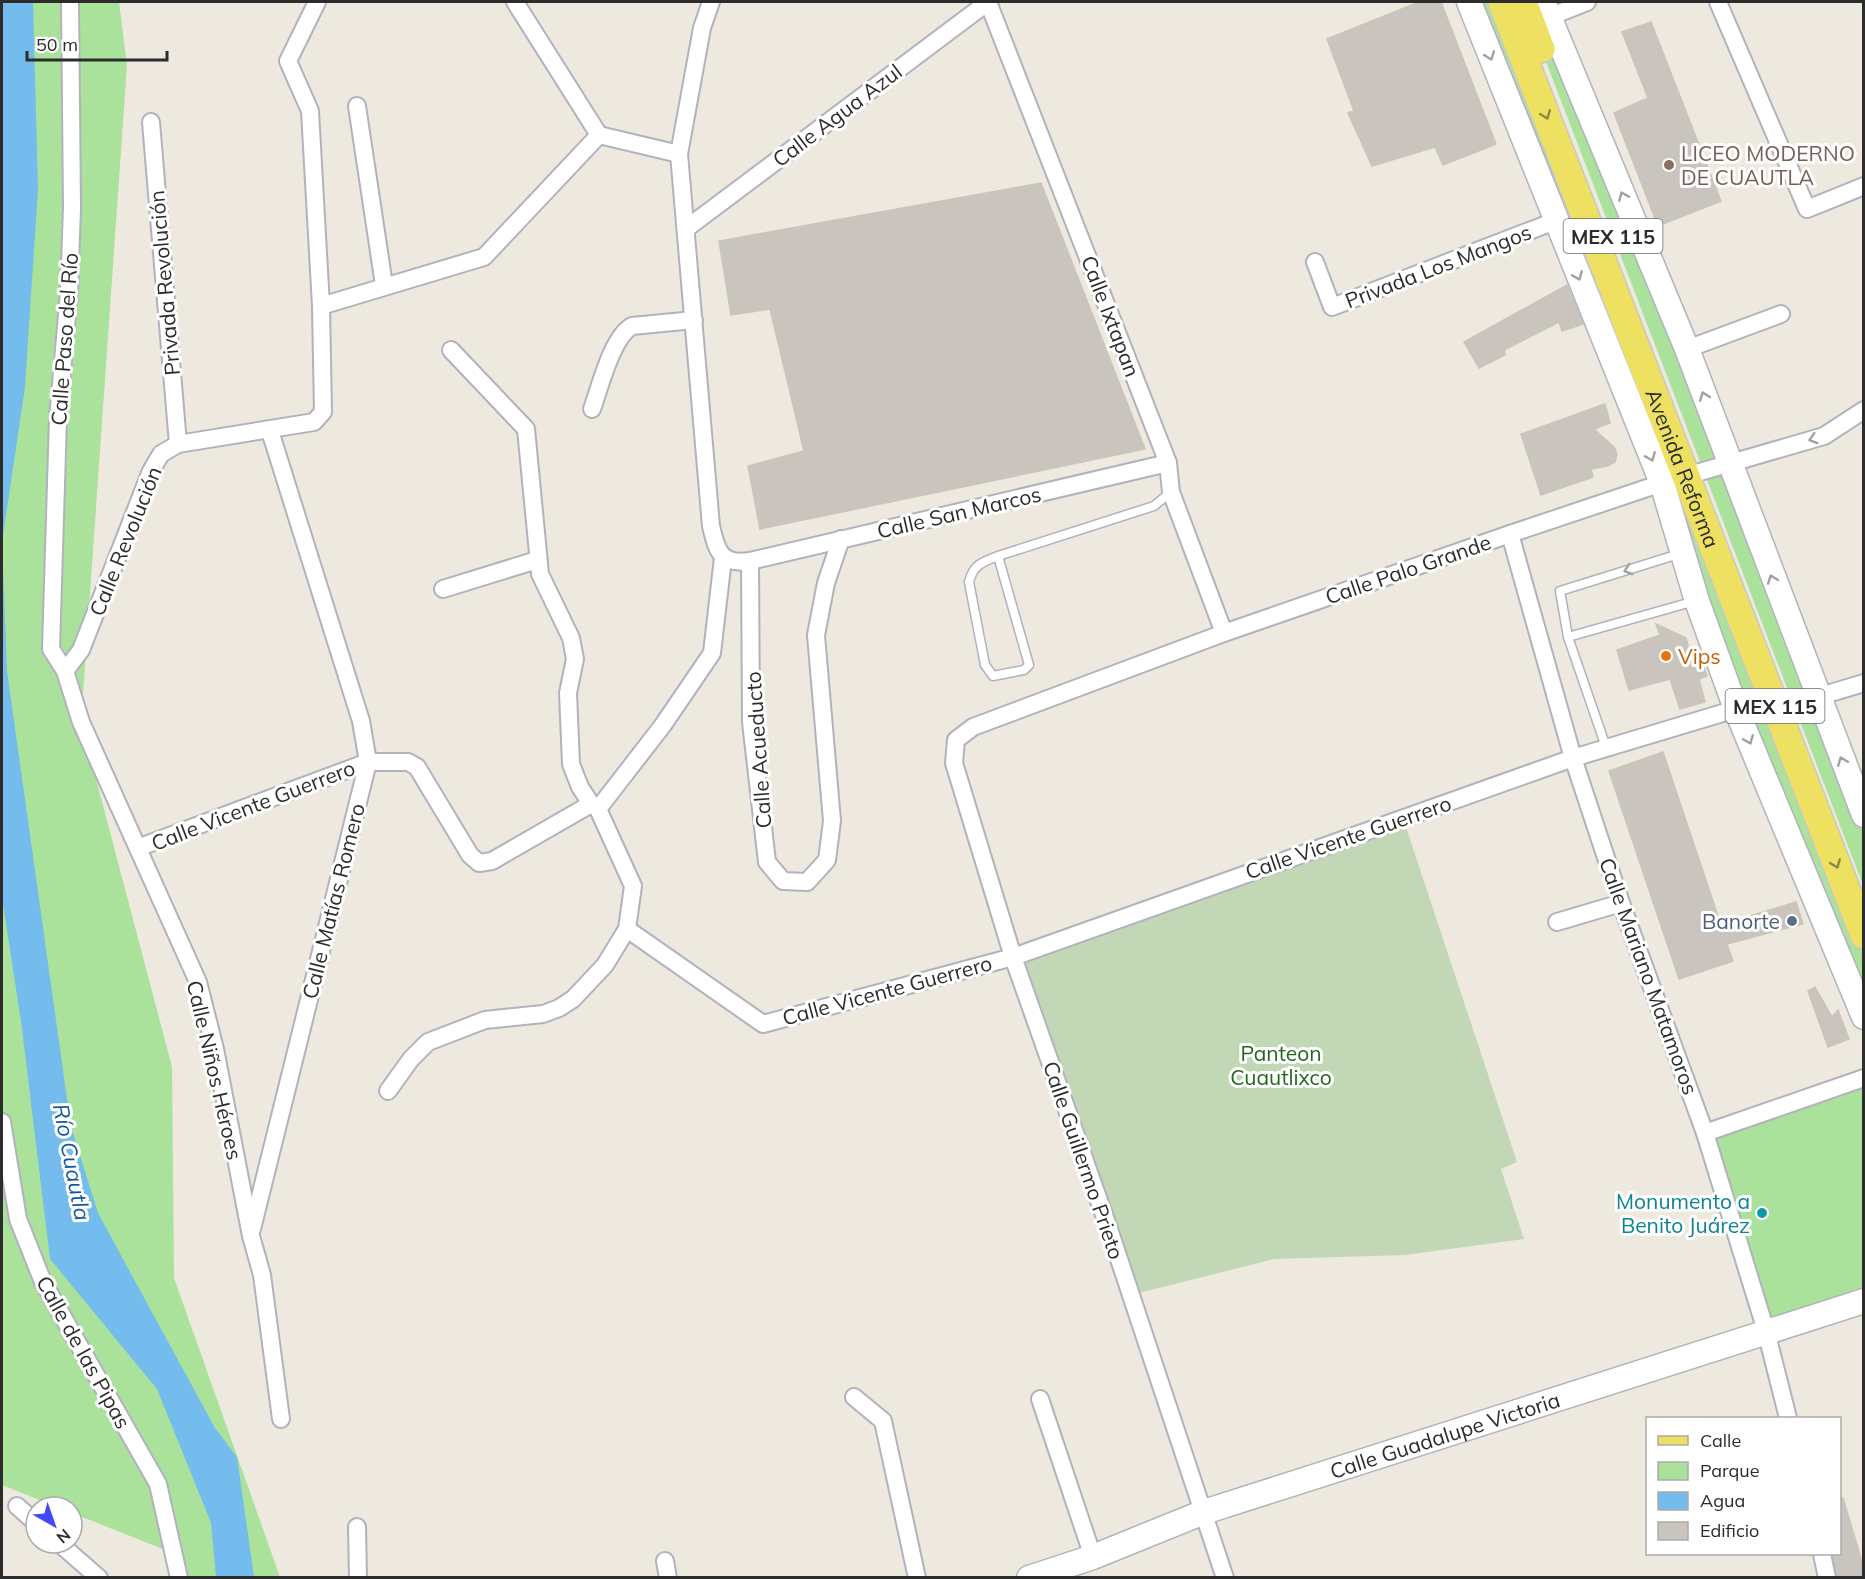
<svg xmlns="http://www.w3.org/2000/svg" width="1865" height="1579" font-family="Mulish,sans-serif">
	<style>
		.green { fill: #aae29c }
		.cemetery { fill: #c1d7b6 }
		.water { fill: #74bced }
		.building { fill: #c9c5be; stroke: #c9c5b8; stroke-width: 1.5 }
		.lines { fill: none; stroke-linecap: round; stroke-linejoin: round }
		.lane-casing { stroke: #b2b2bf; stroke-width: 11 }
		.street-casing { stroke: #b2b2bf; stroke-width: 20 }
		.secondary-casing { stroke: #b2b2bf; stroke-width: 27 }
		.primary-casing { stroke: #c8c8c8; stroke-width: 30 }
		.lane { stroke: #fff; stroke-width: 8 }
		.street { stroke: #fff; stroke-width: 16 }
		.secondary { stroke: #fff; stroke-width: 24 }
		.primary { stroke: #eee162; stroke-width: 27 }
		.oneway { stroke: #a0a0a0 }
		.oneway2 { stroke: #8d8647 }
		.education-dot { fill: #8d6e63; stroke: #fff; stroke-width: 2 }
		.food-dot { fill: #e8710a; stroke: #fff; stroke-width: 2 }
		.service-dot { fill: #5c6f8a; stroke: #fff; stroke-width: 2 }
		.culture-dot { fill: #0f9aa8; stroke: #fff; stroke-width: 2 }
		.labels { text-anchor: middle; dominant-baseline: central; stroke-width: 6; stroke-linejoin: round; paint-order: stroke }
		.shield { fill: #fff; stroke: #6b6b6b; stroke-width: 1.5 }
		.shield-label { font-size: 20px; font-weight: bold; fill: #2c2c2c }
		.street-label { font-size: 21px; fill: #2c2c2c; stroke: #fff }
		.education-label { font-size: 21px; fill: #785e54; stroke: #fff; text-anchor: start }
		.food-label { font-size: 21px; fill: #c56008; stroke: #fff; text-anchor: start }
		.service-label { font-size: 21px; fill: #4e5e75; stroke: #fff; text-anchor: end }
		.park-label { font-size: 21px; fill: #21681c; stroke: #fff }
		.culture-label { font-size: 21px; fill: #0d838f; stroke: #fff; text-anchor: end }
		.water-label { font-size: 22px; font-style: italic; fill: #10589b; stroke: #fff }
	</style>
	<rect width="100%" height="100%" fill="#ede9de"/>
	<g class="green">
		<path d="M2,2H119L127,65L81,722L172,1067L174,1278L280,1577H178L173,1553L72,1513V1507H57L2,1485Z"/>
		<path d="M1469,2H1502L1863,935V1017Z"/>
		<path d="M1523,2H1543L1863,815V885Z"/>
		<path d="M1863,1078V1301L1766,1331L1705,1133Z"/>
	</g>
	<path class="cemetery" d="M1403,818L1517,1162L1501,1169L1524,1239L1405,1255L1274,1259L1131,1295L1013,957Z"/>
	<path class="water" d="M2,2H33L38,189L25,387L2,542L7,671L71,1127L98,1213L215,1428L237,1457L254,1577H216L211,1523L157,1389L50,1259L21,1021L2,898Z"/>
	<g class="building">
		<path d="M1419,2H1441L1496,144L1443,165L1435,147L1372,166L1348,113L1354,111L1327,39Z"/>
		<path d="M1651,22L1721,201L1658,226L1614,113L1648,98L1622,32Z"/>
		<path d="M1041,183L1145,449L760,529L748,466L804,451L770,309L731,315L719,241Z"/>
		<path d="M1567,285L1583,324L1562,331L1559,322L1504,350L1505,355L1479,368L1464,342Z"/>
		<path d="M1605,404L1610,423L1594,429L1614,447L1617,454L1615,462L1608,466L1591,469L1593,477L1541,495L1521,434Z"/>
		<path d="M1656,624L1686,638L1692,658L1700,656L1707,676L1699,679L1705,702L1680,709L1670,679L1629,690L1617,650L1660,635Z"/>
		<path d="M1663,752L1721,925L1796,902L1803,924L1727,944L1733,961L1679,979L1609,771Z"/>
		<path d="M1815,987L1832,1017L1838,1010L1849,1039L1828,1047L1808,991Z"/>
		<path d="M1843,1498L1863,1565V1578H1837L1833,1554H1839V1499Z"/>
	</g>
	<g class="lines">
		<defs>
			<g id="lane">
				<path d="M998,556L1029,665L1024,670L993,676L985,665L969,582C973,565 982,562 998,556L1154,506L1171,492"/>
				<path d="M1568,637L1695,601"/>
				<path d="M1606,747L1568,637L1560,591L1682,553"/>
			</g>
			<g id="street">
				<path d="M70,2L72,208L69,292L58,418L51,649L65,671L81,722L198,982L215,1049L251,1236L262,1275L281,1419"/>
				<path d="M515,2L599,135"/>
				<path d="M711,2L702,28L679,154L711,526C717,552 721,565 750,561L1168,463"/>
				<path d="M988,2L1168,463L1171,492L1224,633"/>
				<path d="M1718,2L1807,209L1864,186"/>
				<path d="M1549,17L1587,2"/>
				<path d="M357,106L384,285"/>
				<path d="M151,122L178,444"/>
				<path d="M599,135L679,154"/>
				<path d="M687,228L988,2"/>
				<path d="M1315,262L1332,307L1555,221"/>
				<path d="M321,306L484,257L599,135"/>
				<path d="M1687,349L1781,314"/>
				<path d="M592,409C600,387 612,337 632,326L694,320"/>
				<path d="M1510,534L1573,758L1621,903L1705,1133L1766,1331L1788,1418"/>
				<path d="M750,561L751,722L767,862L783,881L807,882L827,860L832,821L816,635L826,583L841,539"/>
				<path d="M443,589L537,560"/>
				<path d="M65,671L81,650L151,471L161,454L178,444L314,422L323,412L321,306L310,111L288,61L317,2"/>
				<path d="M1817,697L1864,683"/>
				<path d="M598,809L663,725L712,653L723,558"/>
				<path d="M140,847L368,762H408L417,767L470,855L479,863L492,861L591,804"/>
				<path d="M1557,922L1621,903"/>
				<path d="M627,929L763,1024L1013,957L1573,758L1736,709"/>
				<path d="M388,1091L411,1059L428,1042L485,1020L543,1014L559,1008L573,999L605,965L627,929L633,886L598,809L591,804L580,787L571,764L568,693L575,659L571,638L540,574L526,429L451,350"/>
				<path d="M2,1122L18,1219L43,1282L158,1484L179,1578"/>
				<path d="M1705,1133L1864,1078"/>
				<path d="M252,1229L368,762L361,721L270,431"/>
				<path d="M854,1397L883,1421L917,1578"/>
				<path d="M1040,1399L1093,1557"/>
				<path d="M17,1506L36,1523"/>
				<path d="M357,1527L358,1578"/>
				<path d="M59,1543L99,1578"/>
				<path d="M1822,1554L1827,1578"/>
				<path d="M665,1561L668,1578"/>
				<path d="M1225,1578L1109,1229L1013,957L954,763L956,740L973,727L1224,633L1510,534L1662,483L1824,436L1864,410"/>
			</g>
			<g id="secondary">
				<path d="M1469,2L1662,483L1697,601L1736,709L1864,1017"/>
				<path d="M1543,2L1687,349L1864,815"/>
				<path id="s1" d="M1029,1578L1093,1557L1204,1512L1864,1301"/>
			</g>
			<g id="primary">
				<path id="s2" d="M1502,2L1864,935"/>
				<path d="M1523,2L1541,49"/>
			</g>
		</defs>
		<use href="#lane" class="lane-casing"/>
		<use href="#street" class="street-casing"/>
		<use href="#secondary" class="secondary-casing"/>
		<use href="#primary" class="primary-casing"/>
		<use href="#lane" class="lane"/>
		<use href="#street" class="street"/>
		<use href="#secondary" class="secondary"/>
		<use href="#primary" class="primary"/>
	</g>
	<defs><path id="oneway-chevron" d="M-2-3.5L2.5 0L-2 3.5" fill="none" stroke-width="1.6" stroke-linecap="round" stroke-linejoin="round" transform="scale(1.5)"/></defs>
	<g class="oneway">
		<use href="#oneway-chevron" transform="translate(1490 56) rotate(69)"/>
		<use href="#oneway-chevron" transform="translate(1623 196) rotate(-113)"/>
		<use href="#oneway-chevron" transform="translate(1578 276) rotate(68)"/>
		<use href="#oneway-chevron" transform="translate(1704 396) rotate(-110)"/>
		<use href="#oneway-chevron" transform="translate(1813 439) rotate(163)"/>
		<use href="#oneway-chevron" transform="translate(1651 457) rotate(68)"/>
		<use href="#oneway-chevron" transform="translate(1628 570) rotate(162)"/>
		<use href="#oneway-chevron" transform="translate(1772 579) rotate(-110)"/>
		<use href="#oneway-chevron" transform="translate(1749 740) rotate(68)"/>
		<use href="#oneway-chevron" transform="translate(1842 761) rotate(-112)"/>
	</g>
	<g class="oneway2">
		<use href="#oneway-chevron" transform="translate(1546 115) rotate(69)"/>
		<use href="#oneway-chevron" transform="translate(1836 864) rotate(69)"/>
	</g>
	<circle class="education-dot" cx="1669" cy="165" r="6"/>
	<circle class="food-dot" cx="1666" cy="656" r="6"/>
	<circle class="service-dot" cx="1792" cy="921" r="6"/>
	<circle class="culture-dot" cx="1762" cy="1213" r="6"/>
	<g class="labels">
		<g class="shield">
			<rect x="1563.5" y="219" width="99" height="34" rx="4.5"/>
			<rect x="1725.5" y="689" width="99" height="34" rx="4.5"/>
		</g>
		<g class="shield-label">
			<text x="1613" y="236">MEX 115</text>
			<text x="1775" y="706">MEX 115</text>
		</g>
		<g class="street-label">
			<text transform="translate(837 115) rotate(-37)">Calle Agua Azul</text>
			<text transform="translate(1438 266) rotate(-21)">Privada Los Mangos</text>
			<text transform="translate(164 283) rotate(-95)">Privada Revolución</text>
			<text transform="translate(1111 316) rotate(69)">Calle Ixtapan</text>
			<text transform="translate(64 339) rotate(-86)">Calle Paso del Río</text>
			<text stroke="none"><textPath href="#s2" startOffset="500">Avenida Reforma</textPath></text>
			<text transform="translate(959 512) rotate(-13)">Calle San Marcos</text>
			<text transform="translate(125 541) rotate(-68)">Calle Revolución</text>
			<text transform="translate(1408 569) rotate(-19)">Calle Palo Grande</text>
			<text transform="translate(758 750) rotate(-94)">Calle Acueducto</text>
			<text transform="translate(253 805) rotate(-21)">Calle Vicente Guerrero</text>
			<text transform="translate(1348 837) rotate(-19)">Calle Vicente Guerrero</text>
			<text transform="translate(333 901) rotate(-76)">Calle Matías Romero</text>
			<text transform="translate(1649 976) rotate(70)">Calle Mariano Matamoros</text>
			<text transform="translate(887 990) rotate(-15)">Calle Vicente Guerrero</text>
			<text transform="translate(215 1070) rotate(77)">Calle Niños Héroes</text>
			<text transform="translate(1084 1160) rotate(71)">Calle Guillermo Prieto</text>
			<text transform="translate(84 1352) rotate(61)">Calle de las Pipas</text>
			<text stroke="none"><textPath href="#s1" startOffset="440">Calle Guadalupe Victoria</textPath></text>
		</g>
		<g class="education-label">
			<text x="1681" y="153">LICEO MODERNO<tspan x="1681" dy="24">DE CUAUTLA</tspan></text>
		</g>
		<g class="food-label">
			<text x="1678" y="656">Vips</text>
		</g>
		<g class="service-label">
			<text x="1780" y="921">Banorte</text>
		</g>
		<g class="park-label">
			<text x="1281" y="1053">Panteon<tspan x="1281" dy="24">Cuautlixco</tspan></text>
		</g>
		<g class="culture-label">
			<text x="1750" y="1201">Monumento a<tspan x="1750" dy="24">Benito Juárez</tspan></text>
		</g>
		<g class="water-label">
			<text transform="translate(72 1162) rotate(79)">Río Cuautla</text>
		</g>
	</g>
	<rect width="1865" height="1579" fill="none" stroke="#2c2c2c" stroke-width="6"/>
	<rect x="1646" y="1417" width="195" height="138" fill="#ffffff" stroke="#ababab" stroke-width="1.5"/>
	<rect x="1658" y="1436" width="30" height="9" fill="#eee162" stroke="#ababab" stroke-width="1.5"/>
	<text x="1700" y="1447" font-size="18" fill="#2c2c2c">Calle</text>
	<rect x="1658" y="1462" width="30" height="18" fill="#aae29c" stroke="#ababab" stroke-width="1.5"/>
	<text x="1700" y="1477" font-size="18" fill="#2c2c2c">Parque</text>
	<rect x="1658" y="1492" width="30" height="18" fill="#74bced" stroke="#ababab" stroke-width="1.5"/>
	<text x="1700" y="1507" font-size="18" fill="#2c2c2c">Agua</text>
	<rect x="1658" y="1522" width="30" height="18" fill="#c9c5be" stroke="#ababab" stroke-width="1.5"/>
	<text x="1700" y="1537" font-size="18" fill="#2c2c2c">Edificio</text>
	<g transform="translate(54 1525) rotate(140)"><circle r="28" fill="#ffffff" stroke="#ababab" stroke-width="1.5"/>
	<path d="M0-4.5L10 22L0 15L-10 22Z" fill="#424af7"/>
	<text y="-9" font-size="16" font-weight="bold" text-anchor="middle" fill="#2c2c2c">N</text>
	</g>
	<path d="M27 51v9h140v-9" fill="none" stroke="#2c2c2c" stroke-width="3"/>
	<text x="36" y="51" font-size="18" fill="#2c2c2c" stroke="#ffffff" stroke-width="4.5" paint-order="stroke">50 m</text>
</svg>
